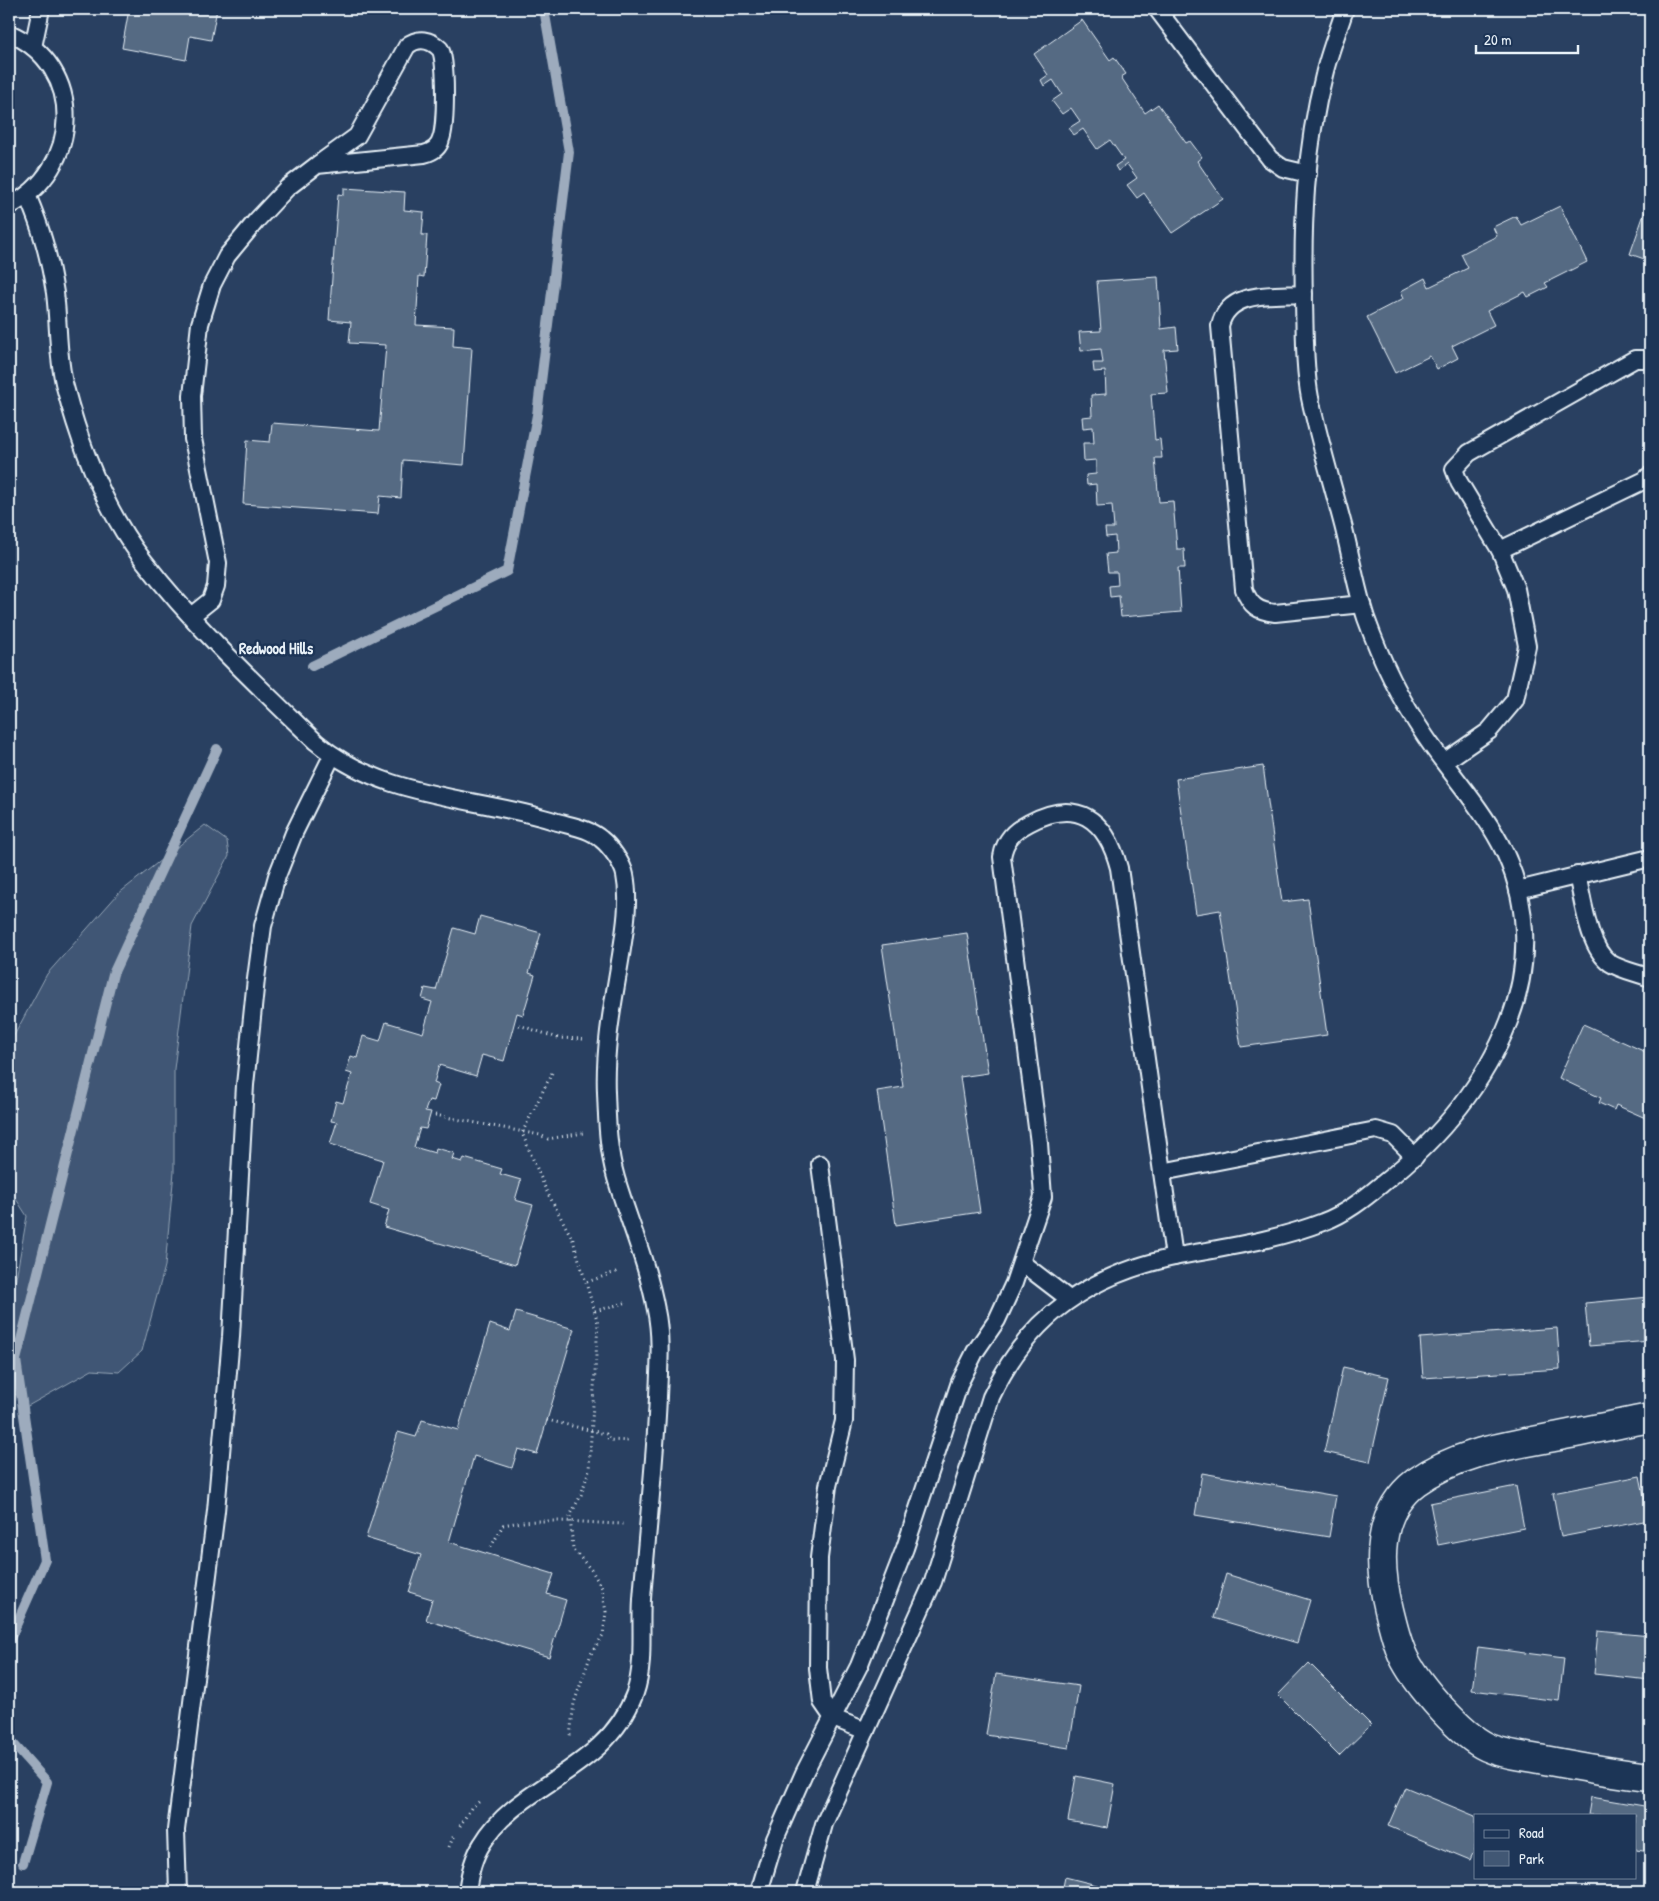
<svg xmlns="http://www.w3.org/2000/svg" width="1659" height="1901" font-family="'Patrick Hand',sans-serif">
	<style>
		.green { fill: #415774; stroke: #94a4b6 }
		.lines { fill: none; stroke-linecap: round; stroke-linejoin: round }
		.stream { stroke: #9dabbd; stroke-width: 10 }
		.building { fill: #556a83; stroke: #e8f1f8 }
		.service-casing { stroke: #e8f1f8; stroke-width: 20 }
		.minor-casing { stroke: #e8f1f8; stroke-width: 31 }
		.path { stroke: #e8f1f8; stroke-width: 3; stroke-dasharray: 1 4; stroke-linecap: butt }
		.service { stroke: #1d3557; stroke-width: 16 }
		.minor { stroke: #1d3557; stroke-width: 28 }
		.labels { text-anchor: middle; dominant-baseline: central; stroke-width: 5; stroke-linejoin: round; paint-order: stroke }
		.neighbourhood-label { font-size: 16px; font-weight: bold; fill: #e8f1f8; stroke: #1d3557 }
	</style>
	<rect width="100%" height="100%" fill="#294061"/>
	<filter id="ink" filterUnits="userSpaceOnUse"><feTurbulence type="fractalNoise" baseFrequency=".02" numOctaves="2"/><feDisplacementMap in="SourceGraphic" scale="10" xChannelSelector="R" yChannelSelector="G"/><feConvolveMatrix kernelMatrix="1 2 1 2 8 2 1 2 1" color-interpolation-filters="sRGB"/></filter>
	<g filter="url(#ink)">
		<path class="green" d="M205,825L227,841L229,856L192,926L174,1069V1172L165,1266L142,1351L119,1372L92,1370L26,1407L9,1387V1318L27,1216L9,1188V1045L47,974L118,894Z"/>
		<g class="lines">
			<g class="stream">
				<path d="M312,666L507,571L537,415L569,152L544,9"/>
				<path d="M9,1641L45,1560L16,1360L113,974L217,749"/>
				<path d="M9,1739L47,1782L23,1863"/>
			</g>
		</g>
		<g class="building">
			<path d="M129,9H217L211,40L190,36L186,60L122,48Z"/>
			<path d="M1082,20L1110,60L1114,57L1126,74L1121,77L1145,113L1158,104L1186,143L1190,141L1202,157L1197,161L1223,199L1172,233L1144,193L1137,198L1127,185L1137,178L1127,164L1118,171L1115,166L1124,160L1110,140L1097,149L1083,129L1074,135L1069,128L1080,121L1071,108L1062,114L1052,101L1062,94L1053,80L1044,86L1041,80L1048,75L1034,54Z"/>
			<path d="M344,188L405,192L404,210L424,212L422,235H427L424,277L419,276L416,325L454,327L453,346L472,348L464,465L403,460L401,498L380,496L378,514L243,504L247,440L270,442L272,423L379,431L386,345L349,343L351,322L329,320L338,194L344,195Z"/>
			<path d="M1650,197V261L1630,254Z"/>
			<path d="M1560,206L1587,262L1545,283L1548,287L1528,297L1525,292L1487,311L1494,325L1452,346L1458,358L1437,369L1430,356L1395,373L1367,317L1404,298L1401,291L1425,278L1429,287L1468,268L1461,254L1497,236L1493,227L1516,216L1521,225Z"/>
			<path d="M1158,277L1161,329L1176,327L1178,349L1164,350L1168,393L1151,394L1155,440L1160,439L1162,458H1155L1159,502L1173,501L1177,549H1184L1185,568H1178L1181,612L1121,617L1119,596L1110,597L1109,586L1118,585L1117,572H1108L1106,554L1116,553L1115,536L1106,537L1105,528H1114L1112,505L1097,506L1096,484L1087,485L1086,475L1096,474V460L1084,461L1083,443H1094L1093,427L1083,428L1082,417L1092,416L1091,395L1106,394L1105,371L1094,372L1093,363H1103L1101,349L1081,351L1079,332L1101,331L1097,281Z"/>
			<path d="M1263,766L1282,902L1308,899L1327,1035L1241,1047L1220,910L1196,914L1176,779Z"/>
			<path d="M480,916L541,933L529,973L535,975L523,1015L517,1013L504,1061L482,1055L476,1076L439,1065L434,1083L439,1085L434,1101L429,1100L425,1111L431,1112L426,1129L420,1128L414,1147L435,1153L436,1148L454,1153L452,1159L462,1162L464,1158L502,1169L500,1174L521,1180L515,1200L533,1205L515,1265L384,1227L389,1210L370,1204L383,1160L330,1144L337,1122L331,1121L336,1101L343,1103L352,1074L346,1072L351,1056L357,1058L363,1036L380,1041L386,1022L423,1033L432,1002L422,999L425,988L436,990L454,928L475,934Z"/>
			<path d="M967,933L988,1073L960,1077L980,1212L896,1225L877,1091L903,1087L882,945Z"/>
			<path d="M1583,1024L1650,1054V1120L1616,1105L1614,1110L1599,1103L1601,1098L1559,1078Z"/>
			<path d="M1650,1297V1341L1589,1346L1585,1303Z"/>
			<path d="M516,1312L574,1329L537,1454L518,1449L512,1468L474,1456L449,1542L554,1574L547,1594L566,1600L549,1657L426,1620L432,1599L409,1592L421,1555L366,1538L398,1432L416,1437L422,1420L458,1430L490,1324L510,1331Z"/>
			<path d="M1557,1328L1560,1369L1423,1378L1420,1338Z"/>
			<path d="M1343,1367L1389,1377L1370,1462L1324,1452Z"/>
			<path d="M1202,1473L1336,1496L1329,1537L1195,1515Z"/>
			<path d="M1640,1476L1649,1520L1561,1537L1553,1493Z"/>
			<path d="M1516,1486L1524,1528L1438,1545L1430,1503Z"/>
			<path d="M1226,1574L1310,1600L1297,1643L1213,1618Z"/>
			<path d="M1598,1631L1650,1636V1680L1594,1674Z"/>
			<path d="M1478,1647L1564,1658L1559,1701L1472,1690Z"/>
			<path d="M1309,1663L1371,1725L1339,1756L1278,1695Z"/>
			<path d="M996,1674L1079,1686L1069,1748L986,1735Z"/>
			<path d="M1076,1776L1115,1784L1107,1828L1068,1821Z"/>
			<path d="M1405,1787L1475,1816V1849L1470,1860L1388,1826Z"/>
			<path d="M1591,1797L1650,1807V1851L1635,1849V1815H1588Z"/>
			<path d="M1065,1877L1113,1889V1892H1062Z"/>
		</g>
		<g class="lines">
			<defs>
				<g id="service">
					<path d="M1157,9L1270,159L1283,168L1308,174"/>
					<path d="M9,33C87,66 82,170 9,206"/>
					<path d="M33,47L41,9"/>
					<path d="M27,195C42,230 49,256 55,293C59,324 57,357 65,387C81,448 105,511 144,561C195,627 256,684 316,742C383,799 474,796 554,821C570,826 589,828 601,839C610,846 623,864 625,875C630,900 625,930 621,955C614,999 604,1046 606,1092C607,1120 608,1151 616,1178C629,1222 648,1265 656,1310C662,1338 659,1368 658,1397C655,1464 647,1532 642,1599C640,1630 645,1664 635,1693C606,1772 519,1782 482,1844C473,1858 469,1876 467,1892"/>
					<path d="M1304,294C1275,296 1228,289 1220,326L1244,589C1250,606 1258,611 1275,613L1362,604"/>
					<path d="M1500,550L1645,480L1650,475"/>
					<path d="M191,616L211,600L216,586L218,563L193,439L192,396L200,324L212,285L227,256L256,221L287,188L317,165L424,154C432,152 439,148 441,139C446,127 447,59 440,49C430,39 418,37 407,46L357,136L317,165"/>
					<path d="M1444,762L1489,731L1515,700L1527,646L1516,589L1500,550L1459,482L1454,469L1469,453L1635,359H1650"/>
					<path d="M1577,875C1583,899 1588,948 1610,963C1621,970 1638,973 1650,978"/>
					<path d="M1518,890L1650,858"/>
					<path d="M820,1164L845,1360L844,1421L828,1486L819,1558L818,1668L822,1702L833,1718L866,1731"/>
					<path d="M1162,1172L1376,1130L1393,1135L1415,1157"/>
					<path d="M1022,1263L1069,1299"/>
					<path d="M178,1892L176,1830L216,1511L231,1337L245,1085L256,979L263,926L277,876L294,833L332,756"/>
					<path d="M759,1892L775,1839L804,1773L859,1666L883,1605L905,1548L960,1382L975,1352L997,1320L1014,1283L1043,1197L1039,1143L1002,857C1005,839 1014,831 1029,823C1077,797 1106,819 1119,868L1174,1257"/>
					<path d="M805,1892L824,1824L933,1582L991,1397C1029,1315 1091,1274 1179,1256C1227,1247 1277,1240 1323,1222C1345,1214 1364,1199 1382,1184C1438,1140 1483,1088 1509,1021C1532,963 1529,898 1500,843C1479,804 1449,772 1425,736C1400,699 1381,660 1366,618C1356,588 1351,556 1343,525C1332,483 1319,440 1310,398C1304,366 1305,334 1304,302C1302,226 1305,149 1324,75C1329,53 1338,31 1345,9"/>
				</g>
				<path id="minor" d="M1650,1418C1618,1424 1586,1431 1554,1437C1506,1446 1456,1453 1416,1482C1375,1513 1378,1565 1389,1610C1393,1626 1397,1645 1405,1660C1419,1686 1461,1735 1487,1747C1502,1754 1522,1756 1539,1759C1576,1766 1613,1773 1650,1777"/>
			</defs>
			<use href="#service" class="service-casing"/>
			<use href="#minor" class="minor-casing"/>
			<g class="path">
				<path d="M519,1025L558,1038L583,1039"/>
				<path d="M552,1073L522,1133L546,1190L573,1240L598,1323L589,1470L581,1495L570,1516L573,1549L592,1571L602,1588L606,1612L603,1635L591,1654L574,1703L570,1736"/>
				<path d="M435,1115L540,1135L548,1139L583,1133"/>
				<path d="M587,1282L619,1271"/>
				<path d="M595,1311L628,1302"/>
				<path d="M547,1420L606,1434L609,1440L630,1441"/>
				<path d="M491,1547L503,1525C543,1517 583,1523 623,1524"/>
				<path d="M460,1826L471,1808L480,1801"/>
				<path d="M449,1847L454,1835"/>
			</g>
			<use href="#service" class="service"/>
			<use href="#minor" class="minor"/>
		</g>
	</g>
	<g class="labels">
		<g class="neighbourhood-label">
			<text x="276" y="648">Redwood Hills</text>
		</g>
	</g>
	<rect width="1659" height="1901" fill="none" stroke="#1d3557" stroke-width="30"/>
	<rect x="15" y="15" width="1629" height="1871" fill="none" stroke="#e8f1f8" stroke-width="2" filter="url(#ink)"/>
	<rect x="1474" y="1814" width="162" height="65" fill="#1d3557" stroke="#6e8097"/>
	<rect x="1484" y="1830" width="25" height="8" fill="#1d3557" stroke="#6e8097"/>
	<text x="1519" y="1838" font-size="15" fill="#e8f1f8">Road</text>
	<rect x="1484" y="1851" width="25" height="15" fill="#415774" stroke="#6e8097"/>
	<text x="1519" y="1864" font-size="15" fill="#e8f1f8">Park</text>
	<path d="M1476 45v8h102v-8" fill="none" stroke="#e8f1f8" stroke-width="2.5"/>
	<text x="1484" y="45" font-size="15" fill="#e8f1f8" stroke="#1d3557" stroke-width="4" paint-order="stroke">20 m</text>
</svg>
